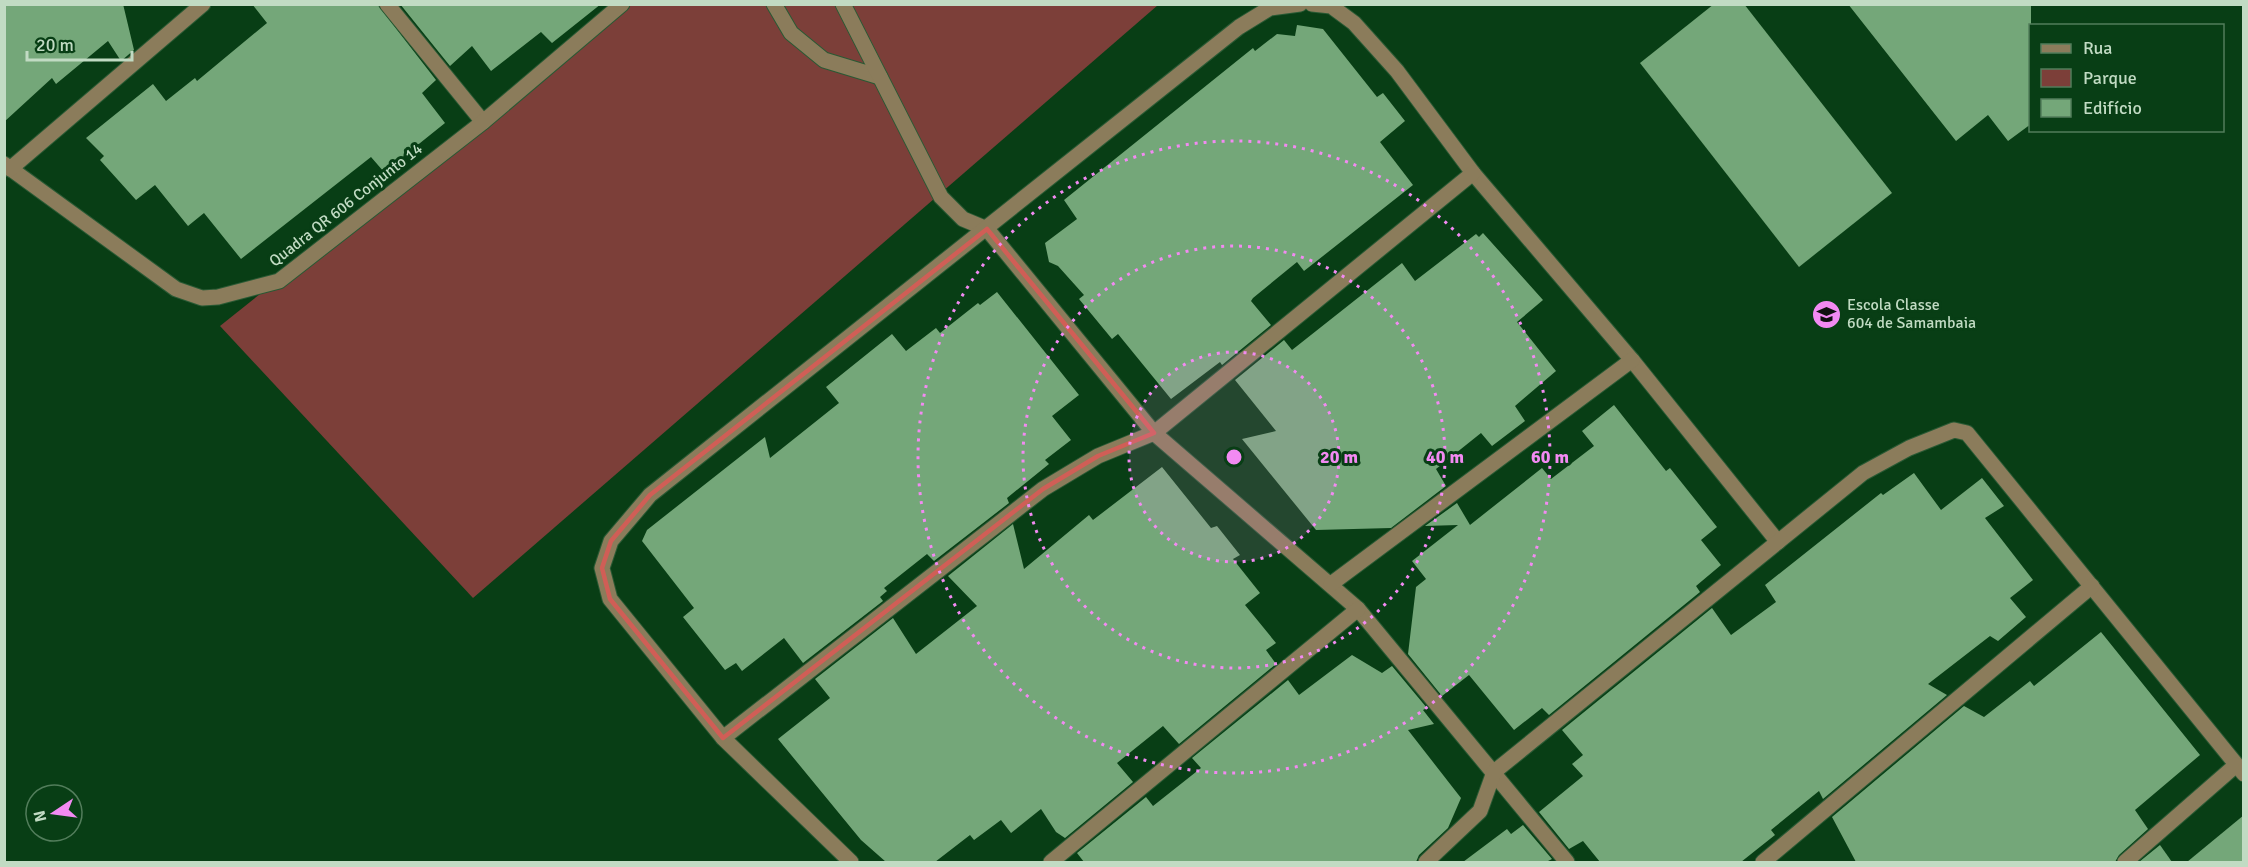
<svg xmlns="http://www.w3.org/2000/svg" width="2248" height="867" font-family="Signika,sans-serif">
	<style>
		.green { fill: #7c3f39 }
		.building { fill: #74a779 }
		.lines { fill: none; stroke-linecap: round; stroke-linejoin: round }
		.minor-casing { stroke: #295a34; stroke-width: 17 }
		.minor { stroke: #8b7c5b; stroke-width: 15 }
		.marked { fill: none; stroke: #d05e56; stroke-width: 4.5; stroke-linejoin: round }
		.ring { fill: none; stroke: #f28af2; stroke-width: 3; stroke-dasharray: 3 6 }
		.labels { text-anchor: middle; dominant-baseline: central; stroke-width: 6; stroke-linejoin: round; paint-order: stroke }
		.street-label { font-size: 16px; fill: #c1dbc3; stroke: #083e15 }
		.poi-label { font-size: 16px; fill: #c1dbc3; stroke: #083e15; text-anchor: start }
		.centre { fill: #f28af2; stroke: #083e15; stroke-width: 3 }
		.ring-label { font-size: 18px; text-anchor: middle; font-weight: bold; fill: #f28af2; stroke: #083e15; stroke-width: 6; stroke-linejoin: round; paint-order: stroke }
	</style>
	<rect width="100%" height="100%" fill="#083e15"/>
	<path class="green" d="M622,5H1158L473,598L220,326Z"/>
	<g class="building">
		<path d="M4,4H123L134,50L121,61L108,41L56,84L52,78L4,122Z"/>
		<path d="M252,4H377L436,80L422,93L445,123L384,172L371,157L241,259L204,213L188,226L155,185L136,200L100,160L104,156L86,138L153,84L166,101L195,78L197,81L267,23Z"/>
		<path d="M400,4H601L552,43L541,32L491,71L472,46L450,66Z"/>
		<path d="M1714,4H1744L1892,193L1799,267L1640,63Z"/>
		<path d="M1848,4H2031V124L2008,141L1988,115L1956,141Z"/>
		<path d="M1297,25L1323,29L1377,97L1383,93L1405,121L1380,142L1413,185L1304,271L1297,262L1253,298L1251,301L1271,325L1222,365L1220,362L1171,399L1118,334L1112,339L1079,299L1084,295L1058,266L1049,262L1045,243L1077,219L1064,200L1253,48L1255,51L1277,34L1295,36Z"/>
		<path d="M1483,233L1543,300L1517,322L1556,371L1515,406L1525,421L1492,446L1481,433L1436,469L1446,486L1391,528L1316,530L1242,439L1276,431L1235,380L1284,340L1292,350L1402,263L1415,281L1476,234L1479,237Z"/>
		<path d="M997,292L1079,395L1052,416L1071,440L1045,460L1049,464L1007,498L1009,503L934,561L927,554L884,588L887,591L880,597L883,601L803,663L784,638L742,671L736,663L725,670L683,617L694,608L642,541L647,530L765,437L770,458L839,403L826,387L892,334L906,351L936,328L940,333L978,303L980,305Z"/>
		<path d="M1614,405L1666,471L1670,468L1717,527L1701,540L1721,565L1696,586L1700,592L1549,715L1542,708L1514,730L1469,675L1442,696L1408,654L1416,587L1426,579L1412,561L1458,525L1425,526L1457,503L1470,525L1542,468L1551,479L1594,446L1582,431Z"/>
		<path d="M1162,467L1211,528L1217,526L1240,555L1233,559L1260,593L1245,605L1276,643L1266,650L1276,664L1179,744L1163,726L1117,763L1133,782L1065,838L1056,832L1041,809L1011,833L1001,820L974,840L970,835L935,862H886L861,840L778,739L830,698L815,679L893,618L916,654L977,606L948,576L1013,524L1024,569L1089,515L1093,520Z"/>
		<path d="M1914,473L1941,510L1982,478L2004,506L1985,518L2033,580L2010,598L2026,617L1998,641L1990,636L1928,684L1947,695L1823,799L1819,791L1771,830L1775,835L1741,862H1600L1583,841L1569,849L1539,812L1583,776L1572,764L1583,755L1562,730L1712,608L1731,635L1776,602L1765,585L1881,493L1883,495Z"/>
		<path d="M2101,632L2200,755L2135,810L2148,829L2119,855L2115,862H1856L1832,817L1964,706L1984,717L2030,681L2034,686Z"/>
		<path d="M1352,655L1382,673L1392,666L1427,708L1423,710L1434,724L1408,730L1461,798L1448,828L1419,855L1416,862H1084L1077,853L1146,797L1153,806L1201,768L1192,758L1288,680L1299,695Z"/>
		<path d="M2244,815V862H2187Z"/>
		<path d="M1523,825L1552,859L1546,862H1463L1507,829L1511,834Z"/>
		<path d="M2160,845L2172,862H2139Z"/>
	</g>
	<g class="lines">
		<defs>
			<g id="minor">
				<path d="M387,4L483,122"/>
				<path d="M774,4L791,33L824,60L880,77"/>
				<path d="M843,4L941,197L963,219L987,229L1154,433L1358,609L1567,862"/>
				<path d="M1312,4L1331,6L1354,23L1397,71L1473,173L1632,360L1778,542"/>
				<path d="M4,164L176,289L202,298L218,297L279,281L483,122L622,4"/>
				<path d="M10,169L203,4"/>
				<path d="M1331,584L1632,360"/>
				<path d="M723,738L1043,489L1098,456L1154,433L1473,173"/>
				<path d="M851,862L723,738L610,599L602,568L611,541L650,495L1239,27L1270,8L1300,4"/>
				<path d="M1051,862L1358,609"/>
				<path d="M1426,862L1480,811L1494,772L1863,473L1909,448L1954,430L1967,433L2244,774"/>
				<path d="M1763,862L2092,586"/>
				<path d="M2125,862L2236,765"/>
			</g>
		</defs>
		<use href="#minor" class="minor-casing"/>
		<use href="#minor" class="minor"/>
	</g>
	<path class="marked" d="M987,229L1154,433L1098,456L1043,489L723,738L610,599L602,568L611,541L650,495Z"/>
	<circle cx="1234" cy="457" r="105" fill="#f28af2" fill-opacity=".12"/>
	<g class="ring">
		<circle cx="1234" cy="457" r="105"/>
		<circle cx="1234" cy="457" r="211"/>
		<circle cx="1234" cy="457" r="316"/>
	</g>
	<defs>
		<symbol id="school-disc" viewBox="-11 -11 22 22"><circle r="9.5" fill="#f28af2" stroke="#083e15"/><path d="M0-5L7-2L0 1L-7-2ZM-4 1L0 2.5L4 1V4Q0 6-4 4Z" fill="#111"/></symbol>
	</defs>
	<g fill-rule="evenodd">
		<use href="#school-disc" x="1810" y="298" width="33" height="33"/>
	</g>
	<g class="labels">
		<g class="street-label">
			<text transform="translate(346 205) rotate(-38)">Quadra QR 606 Conjunto 14</text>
		</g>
		<g class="poi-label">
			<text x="1847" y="305">Escola Classe<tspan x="1847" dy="18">604 de Samambaia</tspan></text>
		</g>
	</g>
	<circle cx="1234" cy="457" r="9" class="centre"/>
	<g class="ring-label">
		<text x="1339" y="463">20 m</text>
		<text x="1445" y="463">40 m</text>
		<text x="1550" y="463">60 m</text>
	</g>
	<rect width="2248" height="867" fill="none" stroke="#c1dbc3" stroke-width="12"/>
	<rect x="2029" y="24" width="195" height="108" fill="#083e15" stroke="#527d5b" stroke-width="1.5"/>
	<rect x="2041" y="44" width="30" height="9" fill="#8b7c5b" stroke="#527d5b" stroke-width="1.5"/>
	<text x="2083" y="54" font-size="18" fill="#c1dbc3">Rua</text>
	<rect x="2041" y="69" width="30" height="18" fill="#7c3f39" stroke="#527d5b" stroke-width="1.5"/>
	<text x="2083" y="84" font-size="18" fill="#c1dbc3">Parque</text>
	<rect x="2041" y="99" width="30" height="18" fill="#74a779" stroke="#527d5b" stroke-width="1.5"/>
	<text x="2083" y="114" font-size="18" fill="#c1dbc3">Edifício</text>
	<g transform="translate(54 813) rotate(257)"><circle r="28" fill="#083e15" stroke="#527d5b" stroke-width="1.5"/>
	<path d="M0-4.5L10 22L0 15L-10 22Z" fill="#f28af2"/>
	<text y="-9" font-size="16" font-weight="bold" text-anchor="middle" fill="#c1dbc3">N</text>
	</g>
	<path d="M27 51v9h105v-9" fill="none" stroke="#c1dbc3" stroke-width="3"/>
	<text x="36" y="51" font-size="18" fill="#c1dbc3" stroke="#083e15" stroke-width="4.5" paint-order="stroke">20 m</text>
</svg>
